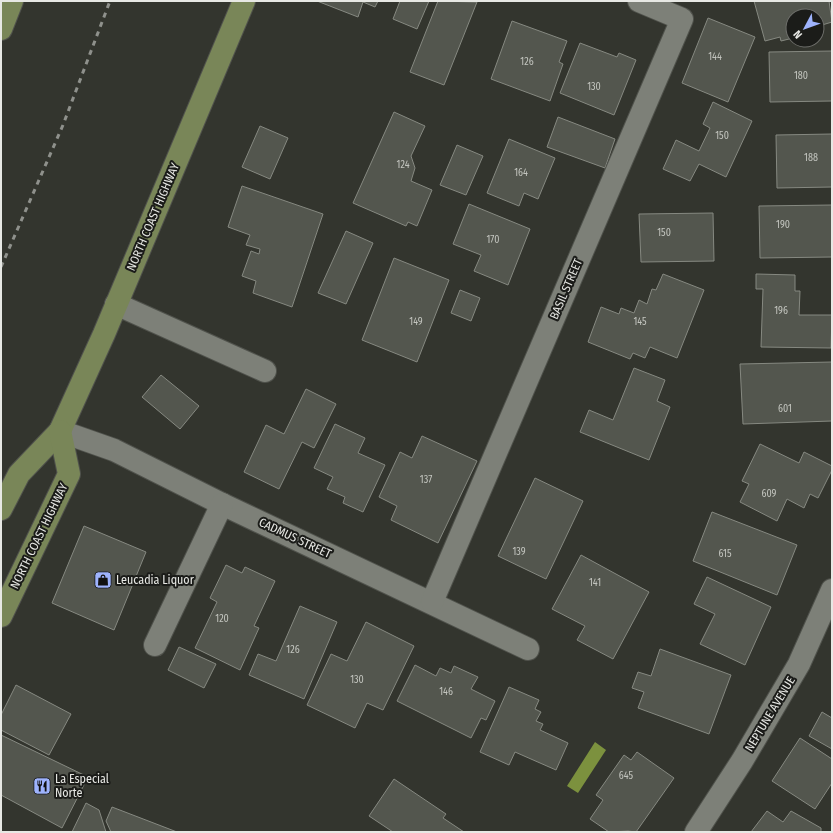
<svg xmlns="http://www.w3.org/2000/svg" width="833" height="833" font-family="'Fira Sans Condensed',sans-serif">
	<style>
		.water { fill: #7c913e }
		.building { fill: #53564e; stroke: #868981 }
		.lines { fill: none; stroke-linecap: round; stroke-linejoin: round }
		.minor-casing { stroke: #50524c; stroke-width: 24 }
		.major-casing { stroke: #50524c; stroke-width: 24 }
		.minor { stroke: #7d8078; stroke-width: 22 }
		.major { stroke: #798658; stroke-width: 22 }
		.rail { stroke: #8f918c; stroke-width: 3; stroke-dasharray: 5 5; stroke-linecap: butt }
		.labels { text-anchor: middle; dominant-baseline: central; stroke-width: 4; stroke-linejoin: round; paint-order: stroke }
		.number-label { font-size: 10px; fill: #c2c4be }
		.street-label { font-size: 12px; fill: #e7e8e4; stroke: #1b1c19 }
		.poi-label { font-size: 12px; fill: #e7e8e4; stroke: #1b1c19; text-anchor: start }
	</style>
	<rect width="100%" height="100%" fill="#33352e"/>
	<path class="water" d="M595,742L606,750L578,793L567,786Z"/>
	<g class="building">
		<path d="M317,1H378L375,7L363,2L358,17Z"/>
		<path d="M400,1H429L417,29L393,19Z"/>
		<path d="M438,1L477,2L444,85L410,72Z"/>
		<path d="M754,1H829L832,22L822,25L823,30L817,31V16H793V38L781,41L780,37L765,41Z"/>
		<path d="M708,18L755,37L728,102L682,83Z"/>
		<path d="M512,21L567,41L559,62L563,64L550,101L491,79Z"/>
		<path d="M580,43L617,57L619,53L636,60L614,115L560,93Z"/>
		<path d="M832,51V101L770,102L769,52Z"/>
		<path d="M713,102L752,121L726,177L699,164L690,181L663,169L676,140L699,151L710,128L703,124Z"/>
		<path d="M394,112L425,126L411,156L415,168L411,181L432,190L417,226L408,222L406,226L353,203Z"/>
		<path d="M558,117L615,139L605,168L547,147Z"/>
		<path d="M260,126L288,138L270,179L242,167Z"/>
		<path d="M832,134V187L777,188L776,135Z"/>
		<path d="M509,139L555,158L538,199L524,193L519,206L487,193Z"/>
		<path d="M457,145L483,156L466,195L440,185Z"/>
		<path d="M242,186L323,214L292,307L253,293L256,281L242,276L251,251L259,254L260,249L246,245L250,235L228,227Z"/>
		<path d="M469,204L530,229L508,285L474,271L481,255L453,244Z"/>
		<path d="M832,205V257L760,258L759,206Z"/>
		<path d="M713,213L714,261L641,262L639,214Z"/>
		<path d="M346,231L373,243L346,304L318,293Z"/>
		<path d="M394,258L449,280L417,362L362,340Z"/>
		<path d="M663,274L704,290L677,358L650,347L645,358L633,353L630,359L588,342L601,307L619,314L621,308L634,313L639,300L647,304L652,289L656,290Z"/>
		<path d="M756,274L795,275V291H800L799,315H832L831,348L761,347L763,289H756Z"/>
		<path d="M460,290L480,298L471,321L451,313Z"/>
		<path d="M832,362V421L743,424L740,364Z"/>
		<path d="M634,368L665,380L657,401L670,407L649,460L580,432L589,410L613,420Z"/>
		<path d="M161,375L199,406L180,429L142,397Z"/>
		<path d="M306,389L336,404L314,448L302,442L279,489L244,472L266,425L284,434Z"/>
		<path d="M335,424L365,438L358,453L385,465L363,512L343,503L345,497L327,489L333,477L314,468Z"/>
		<path d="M422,436L477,461L438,543L391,520L397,506L379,497L400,452L412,458Z"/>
		<path d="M760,444L799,463L804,452L832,466V470L818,498L810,494L804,508L787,499L777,521L740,502L749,484L742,481Z"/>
		<path d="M535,478L583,501L546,579L498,556Z"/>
		<path d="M712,512L797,545L777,595L693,561Z"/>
		<path d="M84,526L146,552L114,630L52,603Z"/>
		<path d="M581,555L649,592L613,659L577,640L585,626L552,609Z"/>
		<path d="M226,565L242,573L245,567L275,581L254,626L259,628L240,670L195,648L217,602L210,598Z"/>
		<path d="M707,577L771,607L745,665L700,644L715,614L694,604Z"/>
		<path d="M300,606L337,622L304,699L249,675L258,654L276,661Z"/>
		<path d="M366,622L414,646L383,710L367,703L355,728L307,705L331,654L347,661Z"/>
		<path d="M179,647L216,664L204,688L168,670Z"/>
		<path d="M660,649L731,675L709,734L638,708L644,692L632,688L638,672L651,676Z"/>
		<path d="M415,665L436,676L440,668L451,673L454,666L478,677L471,689L495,701L486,720L481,718L471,738L397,701Z"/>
		<path d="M16,685L71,714L49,755L1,730V715Z"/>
		<path d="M509,687L539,700L535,709L541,712L536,721L543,724L540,730L568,743L556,770L515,752L509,765L480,752Z"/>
		<path d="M822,712L832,718V749L809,736Z"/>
		<path d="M1,735L88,777L62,828L1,795Z"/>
		<path d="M800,738L832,759V783L815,809L772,781Z"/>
		<path d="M637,752L674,778L636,832L628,831L609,832L590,819L603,800L596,795L624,755L631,760Z"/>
		<path d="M394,779L446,814L443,818L464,832H393L369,816Z"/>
		<path d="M86,803L99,810L106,832H72Z"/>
		<path d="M112,807L177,832H111L106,821Z"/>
		<path d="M767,811L783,822L791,811L821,828V832H751Z"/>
	</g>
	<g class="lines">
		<defs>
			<g id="minor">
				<path d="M116,304L265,371"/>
				<path d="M60,431L114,450L222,504L528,649"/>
				<path d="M432,602L682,19L639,1"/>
				<path d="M155,645L222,504"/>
				<path d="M696,832L742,761L799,664L832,590"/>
			</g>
			<g id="major">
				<path d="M1,29L12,1"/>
				<path d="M1,509L19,474L60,431L104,334L244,1"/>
				<path d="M1,616L69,474L60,431"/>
			</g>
		</defs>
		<use href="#minor" class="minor-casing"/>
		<use href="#major" class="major-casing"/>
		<use href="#minor" class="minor"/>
		<use href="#major" class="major"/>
		<path class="rail" d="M1,267L63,125L110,1"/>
	</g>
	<defs>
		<symbol id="shop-square" viewBox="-11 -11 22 22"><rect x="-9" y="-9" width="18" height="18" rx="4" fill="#9eb3fd" stroke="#1b1c19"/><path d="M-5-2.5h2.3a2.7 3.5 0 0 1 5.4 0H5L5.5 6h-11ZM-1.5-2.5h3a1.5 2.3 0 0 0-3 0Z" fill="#111"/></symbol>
		<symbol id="restaurant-square" viewBox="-11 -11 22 22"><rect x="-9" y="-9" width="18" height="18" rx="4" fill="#9eb3fd" stroke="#1b1c19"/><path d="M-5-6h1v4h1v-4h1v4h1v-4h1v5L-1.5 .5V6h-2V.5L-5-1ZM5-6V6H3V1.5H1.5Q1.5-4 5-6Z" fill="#111"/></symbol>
	</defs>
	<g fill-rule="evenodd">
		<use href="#shop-square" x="93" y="570" width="20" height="20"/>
		<use href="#restaurant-square" x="32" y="776" width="20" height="20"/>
	</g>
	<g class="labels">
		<g class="number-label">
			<text x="715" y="57">144</text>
			<text x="527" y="62">126</text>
			<text x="801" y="76">180</text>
			<text x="594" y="87">130</text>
			<text x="722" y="136">150</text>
			<text x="811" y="158">188</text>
			<text x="403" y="165">124</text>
			<text x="521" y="173">164</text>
			<text x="783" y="225">190</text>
			<text x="664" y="233">150</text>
			<text x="493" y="240">170</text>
			<text x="781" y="311">196</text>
			<text x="416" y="322">149</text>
			<text x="640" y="322">145</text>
			<text x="785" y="409">601</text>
			<text x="426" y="480">137</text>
			<text x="769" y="494">609</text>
			<text x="519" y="552">139</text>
			<text x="725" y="554">615</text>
			<text x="595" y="583">141</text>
			<text x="222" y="619">120</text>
			<text x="293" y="650">126</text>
			<text x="357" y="680">130</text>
			<text x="446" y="692">146</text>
			<text x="626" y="776">645</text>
		</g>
		<g class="street-label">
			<text transform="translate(153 217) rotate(-67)">NORTH COAST HIGHWAY</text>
			<text transform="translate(566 289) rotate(-67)">BASIL STREET</text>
			<text transform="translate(39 536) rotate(-64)">NORTH COAST HIGHWAY</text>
			<text transform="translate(295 538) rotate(25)">CADMUS STREET</text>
			<text transform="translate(770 714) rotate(-59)">NEPTUNE AVENUE</text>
		</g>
		<g class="poi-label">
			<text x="116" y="580">Leucadia Liquor</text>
			<text x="55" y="779">La Especial<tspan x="55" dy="14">Norte</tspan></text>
		</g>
	</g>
	<rect width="833" height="833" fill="none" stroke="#e7e8e4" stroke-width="4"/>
	<g transform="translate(805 28) rotate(229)"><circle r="19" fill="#1b1c19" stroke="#6d6e6a"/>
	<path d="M0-3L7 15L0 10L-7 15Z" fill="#9eb3fd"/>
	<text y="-6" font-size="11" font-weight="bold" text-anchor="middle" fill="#e7e8e4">N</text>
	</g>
</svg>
